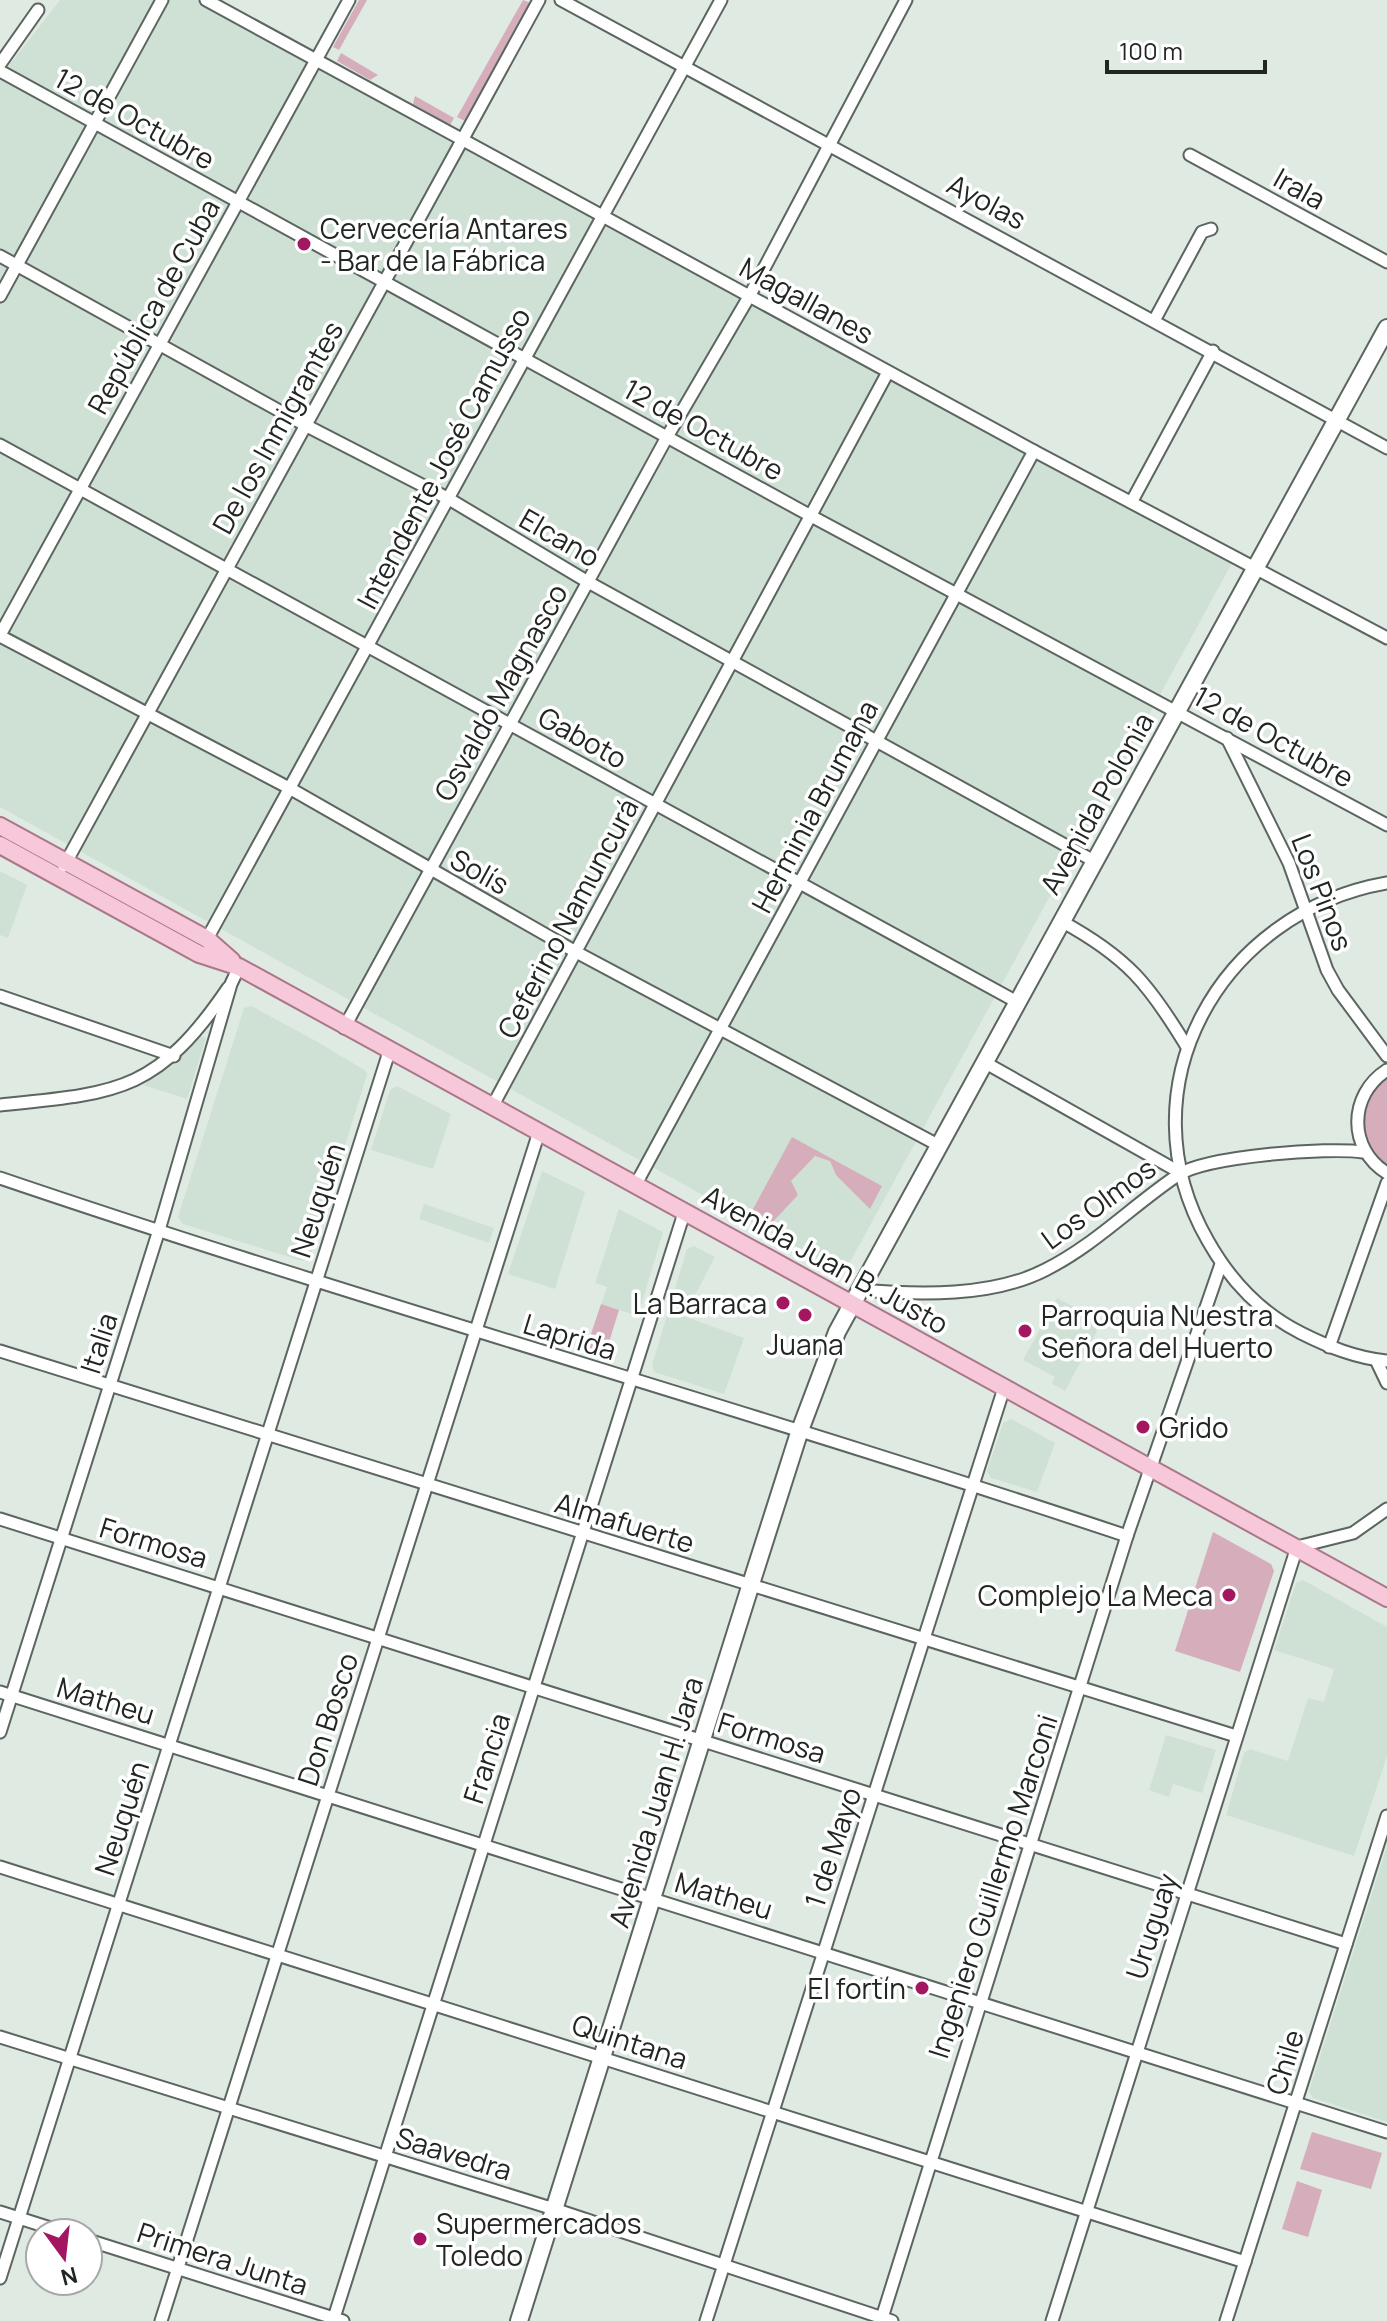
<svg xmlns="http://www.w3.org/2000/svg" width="1387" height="2321" font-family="Manrope,sans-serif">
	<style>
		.built { fill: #cfe1d5 }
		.green { fill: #d6adbb }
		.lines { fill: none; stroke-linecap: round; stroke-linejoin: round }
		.minor-casing { stroke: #5c655f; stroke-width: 15 }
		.secondary-casing { stroke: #5c655f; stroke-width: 20 }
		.primary-casing { stroke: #a97789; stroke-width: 20 }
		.minor { stroke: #fff; stroke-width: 11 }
		.secondary { stroke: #fff; stroke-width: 16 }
		.primary { stroke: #f7c8d9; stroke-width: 16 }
		.poi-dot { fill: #a21760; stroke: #fff; stroke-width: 3 }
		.labels { text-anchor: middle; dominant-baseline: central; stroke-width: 7; stroke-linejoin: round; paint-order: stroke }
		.street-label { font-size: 28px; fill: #222623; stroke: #fff }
		.poi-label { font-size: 28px; fill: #222623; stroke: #fff; text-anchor: start }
	</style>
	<rect width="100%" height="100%" fill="#dfeae3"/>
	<g class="built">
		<path d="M60,0H199L1232,563L844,1273L0,807V77Z"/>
		<path d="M0,871L27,885L8,938L0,935Z"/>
		<path d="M251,1006L316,1041L366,1071L367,1075L309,1259L302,1261L183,1224L178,1217L244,1008Z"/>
		<path d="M200,1036L206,1038L187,1099L143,1085L175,1064Z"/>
		<path d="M397,1086L451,1114L433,1169L371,1150L390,1090Z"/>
		<path d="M542,1171L585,1192L555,1289L508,1274Z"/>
		<path d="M424,1204L494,1228L489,1243L419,1219Z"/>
		<path d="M619,1209L663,1232L638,1316L601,1304L607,1287L595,1283Z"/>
		<path d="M694,1246L715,1257L684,1316L744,1338L724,1394L654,1372L652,1365L687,1249Z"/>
		<path d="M1057,1298L1087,1314L1097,1331L1065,1391L1052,1384L1055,1377L1023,1360Z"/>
		<path d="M1011,1419L1055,1443L1037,1492L991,1478L987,1471L1003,1423Z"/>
		<path d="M1303,1580L1387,1627V1756L1354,1856L1226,1815L1244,1753L1250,1749L1288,1761L1308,1698L1324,1702L1334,1669L1274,1650L1296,1583Z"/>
		<path d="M1166,1735L1216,1750L1202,1793L1173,1784L1169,1797L1149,1790Z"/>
		<path d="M1387,1846V2122L1313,2098L1309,2091Z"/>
	</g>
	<g class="green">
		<path d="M359,0H367L339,50L333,47Z"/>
		<path d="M523,0L530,3L465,121L457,117Z"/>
		<path d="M341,53L378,75L370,80L337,61Z"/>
		<path d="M415,96L454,118L450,125L413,104Z"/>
		<path d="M1387,1077V1166C1359,1142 1354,1099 1387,1077Z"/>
		<path d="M792,1137L882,1186L870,1209L836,1175L830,1161L815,1156L791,1181L798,1195L767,1228L755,1222L759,1214L752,1211Z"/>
		<path d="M601,1304L619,1310L605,1355L586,1349Z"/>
		<path d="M1213,1532L1271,1564L1274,1571L1240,1672L1175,1651Z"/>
		<path d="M1312,2132L1382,2153L1371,2189L1300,2169Z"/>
		<path d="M1297,2181L1322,2190L1308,2237L1282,2229Z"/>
	</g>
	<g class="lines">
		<defs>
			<g id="minor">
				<path d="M206,0L1034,451L1387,638"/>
				<path d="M561,0L1387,448"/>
				<path d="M0,64L38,10"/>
				<path d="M0,71L811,516L1387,825"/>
				<path d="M1190,155L1387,262"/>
				<path d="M0,256L305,425L449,499L588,582L1094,861"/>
				<path d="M0,296L162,0"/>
				<path d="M1155,319L1202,232L1211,229"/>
				<path d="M0,445L1017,1002"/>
				<path d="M1132,501L1213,351"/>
				<path d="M0,635L349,0"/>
				<path d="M0,636L291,789L576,952L938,1145"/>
				<path d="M1227,738L1289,863L1327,970L1338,990L1387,1056"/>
				<path d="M64,866L539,0"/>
				<path d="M1387,883C1220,912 1120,1088 1208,1241C1230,1280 1261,1313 1301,1333C1329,1347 1356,1358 1387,1361"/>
				<path d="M1061,921C1127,957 1149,984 1187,1047"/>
				<path d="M207,939L721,0"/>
				<path d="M0,996L174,1056"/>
				<path d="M344,1028L667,437L750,295L906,0"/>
				<path d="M984,1062L1181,1173"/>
				<path d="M1387,1070C1348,1095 1348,1149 1387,1173"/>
				<path d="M0,1105C119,1093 157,1092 228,988"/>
				<path d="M492,1107L888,372"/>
				<path d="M0,1178C374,1305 753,1411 1127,1536"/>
				<path d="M636,1184L1034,451"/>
				<path d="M860,1290C919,1295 992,1297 1045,1270C1095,1245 1133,1205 1178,1175C1207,1156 1328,1147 1363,1152"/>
				<path d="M1329,1347L1387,1183"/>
				<path d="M0,1351L1236,1736"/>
				<path d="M1376,1360L1387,1383"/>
				<path d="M0,1519L1346,1944"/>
				<path d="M0,1692L1387,2132"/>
				<path d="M0,1732L159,1230L231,984L239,967"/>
				<path d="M0,1867L1245,2262"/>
				<path d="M0,2037L554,2209L892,2321"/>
				<path d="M0,2212L66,2233"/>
				<path d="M88,2240L343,2321"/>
				<path d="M0,2278L389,1052"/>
				<path d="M161,2321L539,1132"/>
				<path d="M333,2321L685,1210"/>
				<path d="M706,2321L1004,1388"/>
				<path d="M881,2321L1127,1536L1221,1264"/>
				<path d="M1052,2321L1297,1547L1353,1533L1387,1509"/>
				<path d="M1226,2321L1387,1816"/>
			</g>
			<path id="secondary" d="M519,2321L750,1587L799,1433L837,1332L1387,328"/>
			<g id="primary">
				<path d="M0,826L207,939L232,961"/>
				<path d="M0,845L199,954L239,967L1387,1598"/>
			</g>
		</defs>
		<use href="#minor" class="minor-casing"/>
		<use href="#secondary" class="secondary-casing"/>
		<use href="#primary" class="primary-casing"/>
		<use href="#minor" class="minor"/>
		<use href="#secondary" class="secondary"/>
		<use href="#primary" class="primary"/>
	</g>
	<g class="poi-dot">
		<circle cx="304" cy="244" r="8"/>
		<circle cx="783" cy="1303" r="8"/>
		<circle cx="805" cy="1315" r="8"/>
		<circle cx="1025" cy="1331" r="8"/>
		<circle cx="1143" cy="1427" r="8"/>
		<circle cx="1229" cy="1595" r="8"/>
		<circle cx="922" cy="1988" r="8"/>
		<circle cx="420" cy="2239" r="8"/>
	</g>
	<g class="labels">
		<g class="street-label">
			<text transform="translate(135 118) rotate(29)">12 de Octubre</text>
			<text transform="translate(1300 188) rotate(29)">Irala</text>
			<text transform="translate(987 201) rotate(28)">Ayolas</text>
			<text transform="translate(807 300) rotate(29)">Magallanes</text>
			<text transform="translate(153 306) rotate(-61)">República de Cuba</text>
			<text transform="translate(277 427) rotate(-61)">De los Inmigrantes</text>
			<text transform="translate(704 429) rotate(29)">12 de Octubre</text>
			<text transform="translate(443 458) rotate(-62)">Intendente José Camusso</text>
			<text transform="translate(560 537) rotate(30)">Elcano</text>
			<text transform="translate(500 692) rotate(-61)">Osvaldo Magnasco</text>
			<text transform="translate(1274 736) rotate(29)">12 de Octubre</text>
			<text transform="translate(583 737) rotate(29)">Gaboto</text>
			<text transform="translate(1096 803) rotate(-61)">Avenida Polonia</text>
			<text transform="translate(814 806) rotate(-62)">Herminia Brumana</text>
			<text transform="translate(480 871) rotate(29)">Solís</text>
			<text transform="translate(1323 892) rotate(69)">Los Pinos</text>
			<text transform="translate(567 918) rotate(-62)">Ceferino Namuncurá</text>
			<text transform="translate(317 1200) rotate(-72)">Neuquén</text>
			<text transform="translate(1098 1203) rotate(-36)">Los Olmos</text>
			<text transform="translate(826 1259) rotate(29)">Avenida Juan B. Justo</text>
			<text transform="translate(570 1336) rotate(17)">Laprida</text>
			<text transform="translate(98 1343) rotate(-72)">Italia</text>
			<text transform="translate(625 1522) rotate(17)">Almafuerte</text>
			<text transform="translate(154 1542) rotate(17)">Formosa</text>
			<text transform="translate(106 1700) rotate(17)">Matheu</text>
			<text transform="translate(327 1719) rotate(-72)">Don Bosco</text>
			<text transform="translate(772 1737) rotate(17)">Formosa</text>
			<text transform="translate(486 1758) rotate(-72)">Francia</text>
			<text transform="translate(655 1802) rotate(-73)">Avenida Juan H. Jara</text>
			<text transform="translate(121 1818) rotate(-72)">Neuquén</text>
			<text transform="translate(832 1847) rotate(-72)">1 de Mayo</text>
			<text transform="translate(992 1886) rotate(-72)">Ingeniero Guillermo Marconi</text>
			<text transform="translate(724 1895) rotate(17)">Matheu</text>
			<text transform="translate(1151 1926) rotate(-72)">Uruguay</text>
			<text transform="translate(630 2041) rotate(18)">Quintana</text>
			<text transform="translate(1284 2062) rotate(-73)">Chile</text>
			<text transform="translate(454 2153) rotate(17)">Saavedra</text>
			<text transform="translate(223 2258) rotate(18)">Primera Junta</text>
		</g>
		<g class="poi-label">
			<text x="320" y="228">Cervecería Antares<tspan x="320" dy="32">- Bar de la Fábrica</tspan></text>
			<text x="767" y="1303" text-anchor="end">La Barraca</text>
			<text x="1041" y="1315">Parroquia Nuestra<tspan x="1041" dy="32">Señora del Huerto</tspan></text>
			<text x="805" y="1344" text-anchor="middle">Juana</text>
			<text x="1159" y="1427">Grido</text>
			<text x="1213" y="1595" text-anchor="end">Complejo La Meca</text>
			<text x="906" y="1988" text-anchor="end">El fortín</text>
			<text x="436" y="2223">Supermercados<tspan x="436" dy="32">Toledo</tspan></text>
		</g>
	</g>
	<g transform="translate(64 2257) rotate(165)"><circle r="38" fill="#ffffff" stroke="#a7a8a7" stroke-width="2"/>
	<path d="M0-6L14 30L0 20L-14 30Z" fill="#a21760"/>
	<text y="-12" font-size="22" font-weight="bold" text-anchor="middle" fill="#222623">N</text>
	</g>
	<path d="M1107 60v12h158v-12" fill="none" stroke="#222623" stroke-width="4"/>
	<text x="1119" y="60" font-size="24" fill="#222623" stroke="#ffffff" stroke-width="6" paint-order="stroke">100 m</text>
</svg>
